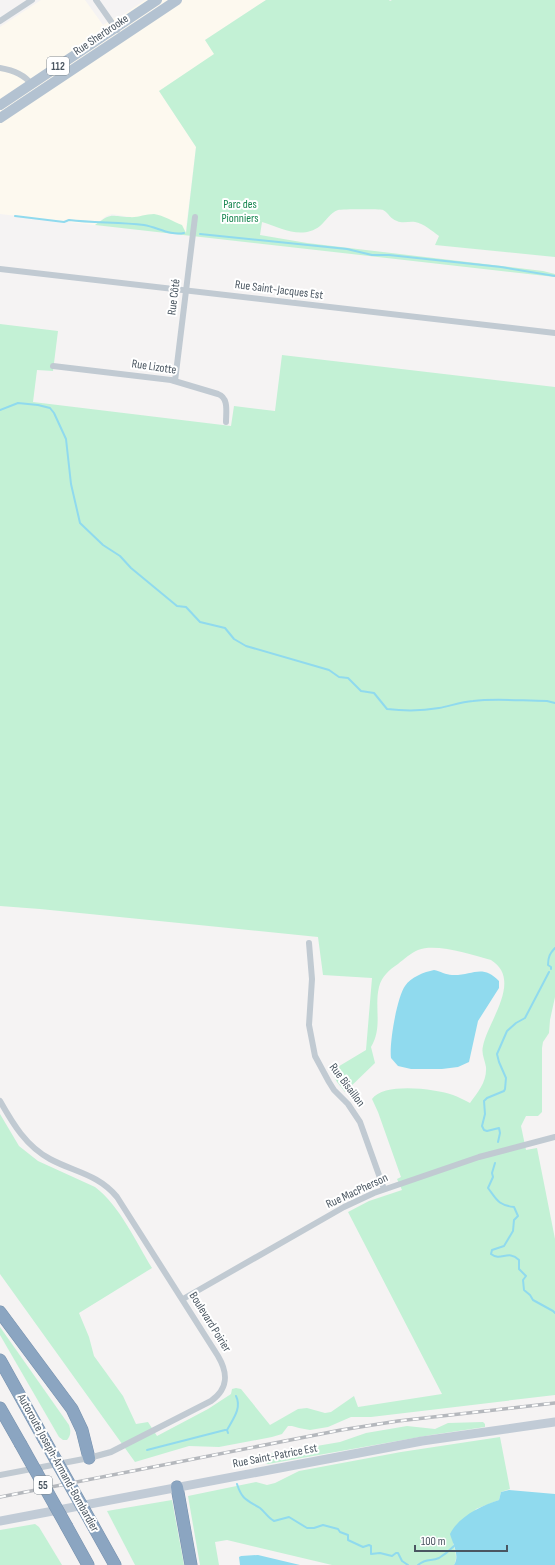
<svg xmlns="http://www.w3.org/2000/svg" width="555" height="1565" font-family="'Sofia Sans Condensed',sans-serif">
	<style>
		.commercial { fill: #fdf9ef }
		.green { fill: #c3f1d5 }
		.water { fill: #90daee }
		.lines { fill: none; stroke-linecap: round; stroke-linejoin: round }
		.stream { stroke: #90daee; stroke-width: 2 }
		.highway-casing { stroke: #7690ad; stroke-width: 13 }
		.street { stroke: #c1cad2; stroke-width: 6 }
		.secondary { stroke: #c1cbd6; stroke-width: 9 }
		.primary { stroke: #b3c2d1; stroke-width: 10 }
		.highway { stroke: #8ba5c1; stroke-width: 12 }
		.rail-casing { stroke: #b5b8bd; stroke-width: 3.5 }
		.rail { stroke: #fff; stroke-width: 2; stroke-dasharray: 6; stroke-linecap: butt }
		.highway-bridge-casing { stroke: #7690ad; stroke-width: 13; stroke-linecap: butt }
		.highway-bridge { stroke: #8ba5c1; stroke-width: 12 }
		.labels { text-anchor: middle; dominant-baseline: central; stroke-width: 4; stroke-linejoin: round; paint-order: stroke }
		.shield { fill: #fff; stroke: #808990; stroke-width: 1 }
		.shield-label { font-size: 11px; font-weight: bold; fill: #4a5661 }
		.street-label { font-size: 12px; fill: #4a5661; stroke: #fff }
		.park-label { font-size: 12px; fill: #17864f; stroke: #fff }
	</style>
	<rect width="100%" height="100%" fill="#f5f3f3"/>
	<path class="commercial" d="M41,0H85L103,25L116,17L123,15L145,0H266L205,40L215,54L159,91L196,147L185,235L130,217L112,214L106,216L95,225L0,214V27Z"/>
	<g class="green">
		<path d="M266,0H389L390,1L392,0H555V257L435,245L439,236C432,231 423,223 415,222C409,221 403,224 397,221C390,219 389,213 383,210C381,209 342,209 338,210C330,213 326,221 320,226C302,240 281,228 262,222L260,235L307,243L543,271L555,274V277L95,225C112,212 110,216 129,217C137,218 145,214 154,214C163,215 174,222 182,225L186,233L196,147L159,91L214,54L205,40Z"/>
		<path d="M0,324L58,331L53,371L37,370L33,402L231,426L234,406L275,411L282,355L555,387V997L550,1020L549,1033L543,1042L542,1048V1112L538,1116H526L521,1126L526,1150L537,1148L555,1239V1395L371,1417H351L328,1427L310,1430L299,1428L292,1426H288L282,1434L272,1437L219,1447L189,1446L135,1462L0,1274V1114L19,1146L38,1161L95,1187C120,1206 136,1242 152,1268L79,1313L89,1337L94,1356L123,1396L136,1424L148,1422L157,1436L208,1409L231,1394L232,1389L236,1388L241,1389L270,1425L298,1409L307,1408L325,1413L331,1412L354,1396L358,1407L442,1394L348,1212L369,1201L402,1190L397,1179L401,1177L378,1112L372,1099C384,1082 436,1089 453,1095C459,1097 464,1100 470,1103C478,1092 487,1082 486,1067C485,1060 481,1054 483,1046C488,1021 523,980 491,960C471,955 437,943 418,950C411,953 404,959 398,964C389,970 382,976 379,987C374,1008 383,1027 371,1047L375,1063L345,1092L337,1082L331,1071L366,1050L372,978L323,975L318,937L40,909L0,906Z"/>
		<path d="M0,1327L69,1425C71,1431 71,1435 67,1440H63L59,1437L0,1335Z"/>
		<path d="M483,1422L485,1424V1427L431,1435L268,1464L263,1462L262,1457L264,1455L340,1442L366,1433L407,1426L435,1429L448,1423Z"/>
		<path d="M500,1437L510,1489L501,1492L499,1500L476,1509L453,1543C455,1550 458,1558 454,1565H332L227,1540L215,1542L219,1565H200L188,1496L256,1482L267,1485L275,1483L299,1471L401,1452Z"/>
		<path d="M172,1500L184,1565H135L107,1511Z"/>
		<path d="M35,1524L39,1527L62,1565H0V1530Z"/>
	</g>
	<g class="water">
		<path d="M434,970C440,971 446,975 452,975C472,976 482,963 499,981V988L478,1021L469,1062L458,1067L442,1069H411L398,1066L391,1058C389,1044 397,997 405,986C411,977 424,972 434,970Z"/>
		<path d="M509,1490L555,1494V1565H454C460,1556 453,1544 450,1534C459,1516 481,1506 499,1500L501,1492Z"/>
		<path d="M258,1555L300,1565H240L239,1557L241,1556Z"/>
	</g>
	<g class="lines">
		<g class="stream">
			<path d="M15,216L64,222L69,220C94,223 119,222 144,225C157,227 170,236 184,233"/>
			<path d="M200,234L347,249L372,255H389L501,267L555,276"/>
			<path d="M0,410L18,403L38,405L50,408L54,413L66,439L71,484L80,523L103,545L120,556L131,568L177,606L186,607L200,622L225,628L234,639L246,646L329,670L339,677L348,678L361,691L374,693L387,709C404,711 422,711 439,708C450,706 461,702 473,701C497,698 523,701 547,701L555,703"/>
			<path d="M551,969V967L548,965C548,957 550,953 555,948"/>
			<path d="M498,1142L500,1133L499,1128L487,1131L484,1130L482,1126L485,1114L484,1101L487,1098L504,1091L505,1089L506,1078L499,1062L497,1054L507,1031L516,1023L525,1018L549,972"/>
			<path d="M495,1163L492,1173L493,1177L488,1188C497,1200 498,1205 514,1207L518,1216L514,1220L513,1231L504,1246L492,1250L491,1254C501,1262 508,1249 519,1260V1269L526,1276L523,1280L524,1290L530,1295L533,1300L553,1311L555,1313"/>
			<path d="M227,1430C233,1419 242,1408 236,1396"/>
			<path d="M147,1450L225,1430H227L228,1433"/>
			<path d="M237,1484C242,1500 247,1500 260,1508C265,1512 268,1518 274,1521L289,1517L307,1528H314L323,1525L338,1529L340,1532L348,1535V1540L363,1547L369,1545L371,1546V1554L380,1553L392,1556L396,1553H398L402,1561L408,1565"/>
			<path d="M418,1565C427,1557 431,1562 439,1558C444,1555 449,1551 454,1546"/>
		</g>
		<defs>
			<g id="highway">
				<path d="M0,1312L72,1409L82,1430L89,1458"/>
				<path d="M0,1360L44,1439"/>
				<path d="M0,1408L20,1443"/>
				<path d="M177,1487L191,1565"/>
				<path d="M91,1522L115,1565"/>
				<path d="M67,1527L88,1565"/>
			</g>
		</defs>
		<use href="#highway" class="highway-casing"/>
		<g class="street">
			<path d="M96,0L117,30"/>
			<path d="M0,21L32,0"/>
			<path d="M0,68C12,70 24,74 31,84"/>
			<path d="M0,269L555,333"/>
			<path d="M53,366L171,380L218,394C229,398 226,412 226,422"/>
			<path d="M175,381L195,217"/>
			<path d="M309,943L312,979L309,1025L315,1056L329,1082L334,1090L348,1104L360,1122L384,1189"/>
			<path d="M0,1101C13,1124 26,1146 50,1159C74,1172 98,1174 117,1197L218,1356C228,1373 229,1388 211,1401L111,1452L89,1458L0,1475"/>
			<path d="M183,1299L344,1207L374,1193L479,1157L555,1137"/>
		</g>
		<path class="secondary" d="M0,1521L422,1441L555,1422"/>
		<g class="primary">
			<path d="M0,105L157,0"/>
			<path d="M0,118L177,0"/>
		</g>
		<use href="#highway" class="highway"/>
		<defs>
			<path id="rail" d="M0,1497L341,1430L398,1421L555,1403"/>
		</defs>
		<use href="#rail" class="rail-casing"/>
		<use href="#rail" class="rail"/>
		<defs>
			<g id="highway-bridge">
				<path d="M44,1439L91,1522"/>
				<path d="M20,1443L67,1527"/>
			</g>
		</defs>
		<use href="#highway-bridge" class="highway-bridge-casing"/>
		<use href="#highway-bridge" class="highway-bridge"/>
	</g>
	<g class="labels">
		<g class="shield">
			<rect x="47" y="57" width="22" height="18" rx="3"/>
			<rect x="34" y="1476" width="18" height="18" rx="3"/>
		</g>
		<g class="shield-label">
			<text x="58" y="66">112</text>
			<text x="43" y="1485">55</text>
		</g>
		<g class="street-label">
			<text transform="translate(101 35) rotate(-34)">Rue Sherbrooke</text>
			<text transform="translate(279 290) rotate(7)">Rue Saint-Jacques Est</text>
			<text transform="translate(174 297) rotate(-83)">Rue Côté</text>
			<text transform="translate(154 367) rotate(8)">Rue Lizotte</text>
			<text transform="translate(347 1085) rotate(53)">Rue Bisaillon</text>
			<text transform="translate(357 1191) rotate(-25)">Rue MacPherson</text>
			<text transform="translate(210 1322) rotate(58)">Boulevard Poirier</text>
			<text transform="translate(275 1456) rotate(-11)">Rue Saint-Patrice Est</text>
			<text transform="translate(58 1463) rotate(61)">Autoroute Joseph-Armand-Bombardier</text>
		</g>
		<g class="park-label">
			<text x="240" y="204">Parc des<tspan x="240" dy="14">Pionniers</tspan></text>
		</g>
	</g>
	<path d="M415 1545v6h92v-6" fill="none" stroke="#4a5661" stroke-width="2"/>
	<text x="421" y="1545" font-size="12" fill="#4a5661" stroke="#ffffff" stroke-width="3" paint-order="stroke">100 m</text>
</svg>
